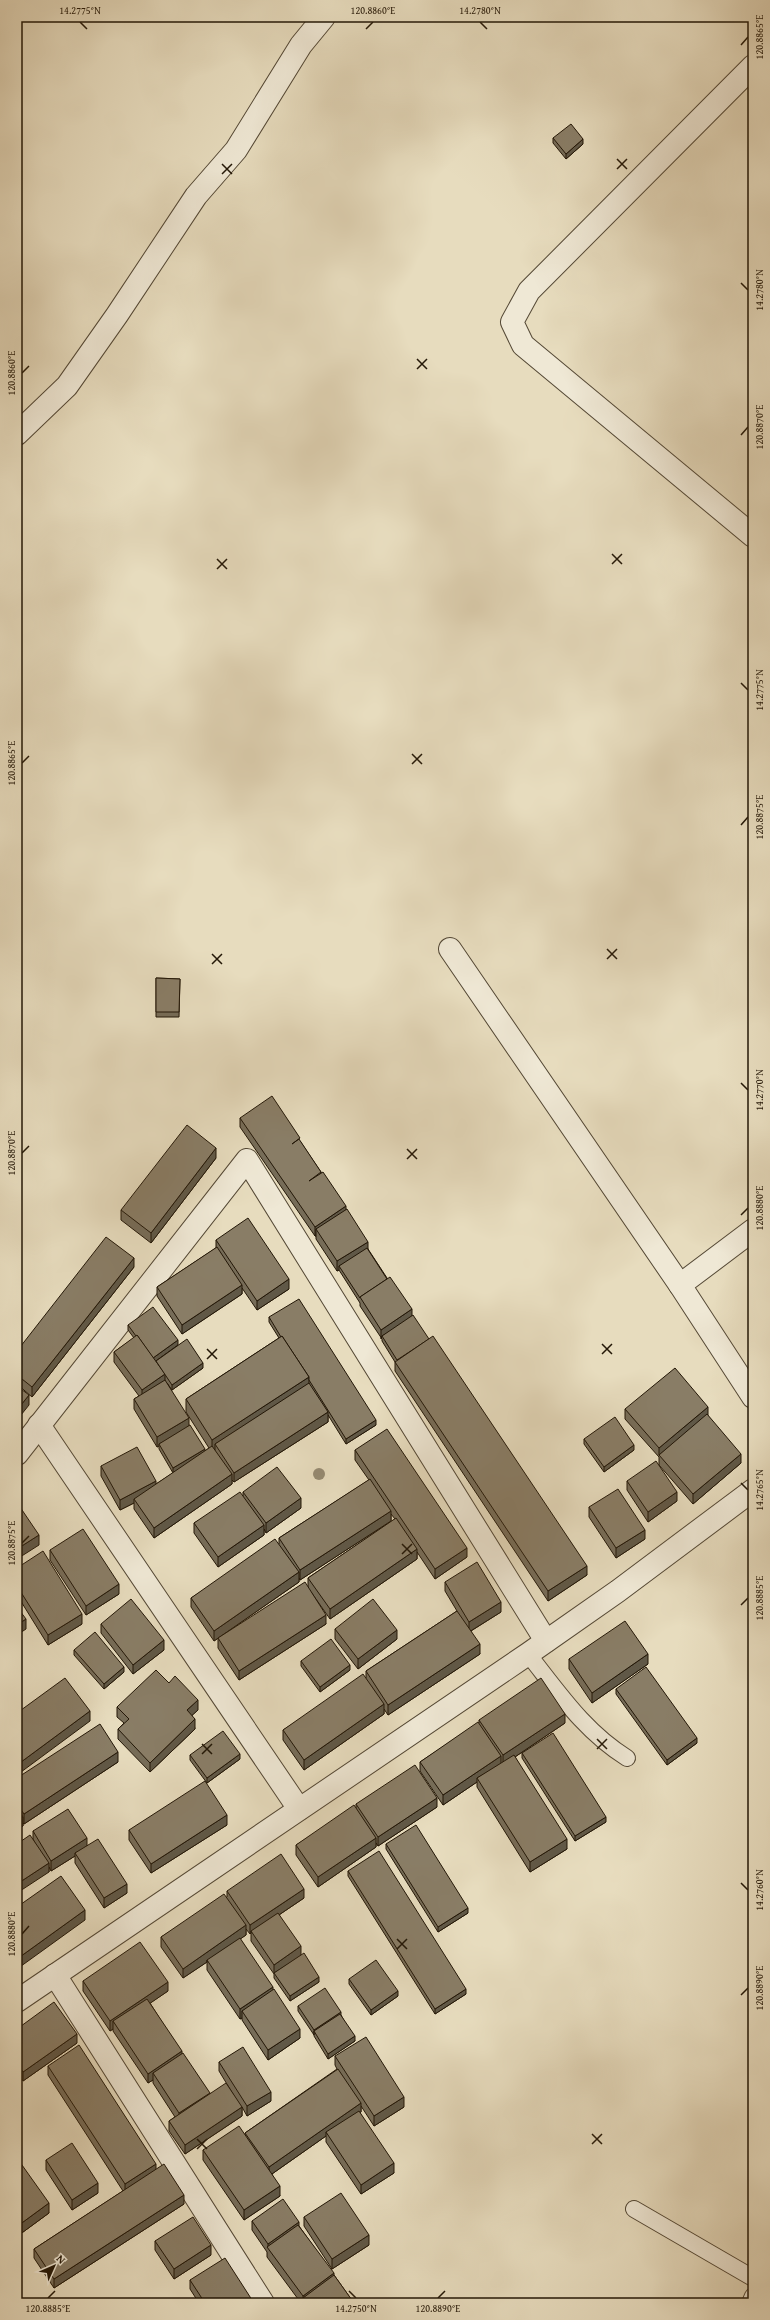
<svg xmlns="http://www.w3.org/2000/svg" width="770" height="2320" font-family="'Gentium Book Plus',serif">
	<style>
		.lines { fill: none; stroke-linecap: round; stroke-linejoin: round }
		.lane-casing { stroke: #544835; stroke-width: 18 }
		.street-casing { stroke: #544835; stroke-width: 24 }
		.lane { stroke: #efe8d5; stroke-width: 16 }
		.street { stroke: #efe8d5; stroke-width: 22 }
		.tree { fill: #968b73 }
		.wall { fill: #766c58; stroke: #231707 }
		.shaded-wall { fill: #605847; stroke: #231707 }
		.building { fill: #897d66; stroke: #231707 }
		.ticks { fill: none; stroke: #231707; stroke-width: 1.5 }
		.neatline { fill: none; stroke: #231707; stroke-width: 1.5 }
		.ticks-label { font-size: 10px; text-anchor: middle; fill: #231707 }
	</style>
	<rect width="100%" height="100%" fill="#e7dcbe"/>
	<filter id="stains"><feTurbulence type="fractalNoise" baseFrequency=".005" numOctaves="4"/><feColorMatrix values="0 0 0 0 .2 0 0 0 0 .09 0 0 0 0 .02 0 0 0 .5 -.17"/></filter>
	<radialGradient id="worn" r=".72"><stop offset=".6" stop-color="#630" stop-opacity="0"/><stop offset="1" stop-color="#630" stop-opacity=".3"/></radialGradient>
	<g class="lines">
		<defs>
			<g id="lane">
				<path d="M528,1654C559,1693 584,1731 627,1758"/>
				<path d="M634,2209L753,2278"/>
				<path d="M750,2303L753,2296"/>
			</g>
			<g id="street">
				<path d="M753,66L529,291L512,322L523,345L753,536"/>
				<path d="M17,434L67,386L117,315L196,196L236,150L301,45L324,17"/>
				<path d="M450,949L680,1285L753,1397"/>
				<path d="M680,1285L753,1230"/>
				<path d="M39,1425L299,1809"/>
				<path d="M17,1454L247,1160L546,1641"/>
				<path d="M55,1975L263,2303"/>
				<path d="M17,2001L528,1654L618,1591L753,1490"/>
			</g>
		</defs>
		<use href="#lane" class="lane-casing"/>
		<use href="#street" class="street-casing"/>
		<use href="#lane" class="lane"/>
		<use href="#street" class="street"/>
	</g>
	<circle class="tree" cx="319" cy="1474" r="6"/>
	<g class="wall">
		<path d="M553,138L583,144L566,159L553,143Z"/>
		<path d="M156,978L180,979L179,1017H156Z"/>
		<path d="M240,1118L300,1141L346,1209L368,1249L412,1316L587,1575L548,1601L395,1371V1362L382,1341V1339L360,1306V1303L339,1270L337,1271L316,1239V1236H315L240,1127Z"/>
		<path d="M216,1158L151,1243L121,1220V1210Z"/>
		<path d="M216,1240L289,1289L257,1310L242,1288V1294L182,1334L157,1296V1287L216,1248Z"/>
		<path d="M134,1267L32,1397L17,1384V1351Z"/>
		<path d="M269,1317L376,1425L346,1444L328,1415V1422L234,1482L232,1480V1484L154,1538L134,1509V1503L120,1510L101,1476V1466L156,1484L173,1473L159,1449V1446L157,1447L134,1409V1399L139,1396L114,1362V1352L134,1338L128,1330V1325L178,1345L161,1357L203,1368L172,1390L167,1383L189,1425L205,1451L209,1448L186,1412V1399L279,1338L269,1322Z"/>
		<path d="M625,1409L708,1416L741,1463L693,1504L659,1465V1457L625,1419Z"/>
		<path d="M584,1439L634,1450L604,1472L584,1444Z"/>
		<path d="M355,1450L467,1557L435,1579L417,1552V1559L330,1619L311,1592L326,1624L239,1680L218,1648V1638L308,1587V1578L395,1519L391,1514V1521L300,1580L299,1578V1582L214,1641L191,1607V1598L279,1544V1538L369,1480L355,1460Z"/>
		<path d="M627,1481L677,1501L648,1522L627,1490Z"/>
		<path d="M243,1492L301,1508L266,1533L264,1529V1535L218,1567L194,1533V1523L243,1496Z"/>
		<path d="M589,1507L645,1539L616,1558L589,1517Z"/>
		<path d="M50,1550L119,1594L86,1615L50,1560Z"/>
		<path d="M17,1568L82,1624L48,1645L17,1595Z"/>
		<path d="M445,1582L501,1612L471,1631L480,1654L388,1715L384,1709V1714L304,1770L283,1740V1730L366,1678V1671L457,1611L445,1591Z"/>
		<path d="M101,1624L164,1650L133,1674L101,1633Z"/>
		<path d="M335,1629L397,1639L358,1669L335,1639Z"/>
		<path d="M74,1650L124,1672L104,1689L74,1655Z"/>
		<path d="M569,1659L648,1664L592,1703L569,1669Z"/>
		<path d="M301,1661L350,1670L320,1692L301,1666Z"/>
		<path d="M169,1683L198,1710L192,1715L195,1729L150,1772L118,1739V1729L124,1723L117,1717V1707Z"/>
		<path d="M616,1689L697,1743L667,1765L616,1694Z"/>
		<path d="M479,1720L565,1723L515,1757L567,1849L530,1872L477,1787V1782L443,1805L420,1771V1762L479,1723Z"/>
		<path d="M522,1753L606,1822L575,1841L522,1758Z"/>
		<path d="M190,1755L240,1759L207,1783L190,1760Z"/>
		<path d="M118,1762L24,1824L23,1823V1826L17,1831V1778Z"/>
		<path d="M356,1804L437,1807L378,1846L376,1843V1847L318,1887L296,1855V1845L356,1808Z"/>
		<path d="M227,1825L151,1873L129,1840V1830Z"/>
		<path d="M33,1831L87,1845L127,1893L104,1908L75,1863V1856L51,1871L49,1867V1872L33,1839Z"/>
		<path d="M386,1844L468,1913L438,1932L386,1849Z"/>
		<path d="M348,1871L466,1994L435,2014L348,1876Z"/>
		<path d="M227,1891L304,1898L279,1915L301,1955L319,1982L290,2001L274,1978V1974L251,1941V1933L250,1934L246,1929V1935L240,1939L273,1990L300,2038L268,2060L242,2020V2018L240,2019L207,1970V1962L183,1978L161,1947V1937L227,1897Z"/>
		<path d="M349,1979L398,1996L371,2015L349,1984Z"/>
		<path d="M83,1981L168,1991L150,2003L182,2054L210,2094H233L219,2071V2062L271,2101L247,2116L242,2107V2116L185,2154L169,2131V2121L175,2117L153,2083V2080L148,2083L113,2031V2029L110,2031L83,1991Z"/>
		<path d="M298,2006L341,2015L355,2041L328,2059L314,2036V2035L298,2011Z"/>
		<path d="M17,2029L77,2043L23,2081L17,2073Z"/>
		<path d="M335,2056L404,2107L374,2126L361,2106V2112L360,2113L394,2173L361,2194L326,2142V2136L272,2174L280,2196L244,2220L203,2160V2150L245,2136V2133L337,2069L335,2065Z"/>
		<path d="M48,2066L156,2170L184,2204L54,2288L34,2258V2249L123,2191L48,2075Z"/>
		<path d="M17,2158L49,2213L19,2235L17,2232Z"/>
		<path d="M46,2160L98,2193L72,2210L46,2170Z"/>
		<path d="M304,2217L369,2245L332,2269L304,2226Z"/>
		<path d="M252,2221L299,2226L354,2303H301L267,2257V2252L252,2230Z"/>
		<path d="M155,2241L211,2255L174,2279L155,2250Z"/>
		<path d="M190,2280L254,2303H199L190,2289Z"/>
	</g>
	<g class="shaded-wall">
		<path d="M583,139V144L566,159V154Z"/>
		<path d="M216,1148V1158L151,1243V1233Z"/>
		<path d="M346,1206V1216L316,1229V1236H315V1227Z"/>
		<path d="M368,1242V1252L339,1266V1270L337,1271V1261Z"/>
		<path d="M134,1258V1267L32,1397V1387Z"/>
		<path d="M289,1279V1289L257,1310V1301Z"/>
		<path d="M242,1285V1294L182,1334V1325Z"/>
		<path d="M412,1309V1319L382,1336L381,1339V1330Z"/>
		<path d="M178,1340V1345L153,1363V1358Z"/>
		<path d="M203,1363V1368L172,1390V1385Z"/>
		<path d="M165,1374V1383L142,1400V1390Z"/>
		<path d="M309,1377V1391L215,1444V1451L212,1453V1440Z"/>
		<path d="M29,1395V1405L17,1420V1410Z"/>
		<path d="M708,1407V1416L659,1455V1448Z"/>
		<path d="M328,1412V1422L234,1482V1473Z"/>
		<path d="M189,1418V1428L159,1444V1446L157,1447V1437Z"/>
		<path d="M376,1420V1425L346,1444V1439Z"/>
		<path d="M634,1445V1450L604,1472V1467Z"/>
		<path d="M205,1449V1454L173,1473V1468Z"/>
		<path d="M741,1454V1463L693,1504V1494Z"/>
		<path d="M232,1474V1484L154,1538V1528Z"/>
		<path d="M156,1481V1491L134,1499V1503L120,1510V1500Z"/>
		<path d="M677,1492V1501L648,1522V1512Z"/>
		<path d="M301,1498V1508L266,1533V1523Z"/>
		<path d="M391,1511V1521L300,1580V1570Z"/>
		<path d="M264,1525V1535L218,1567V1557Z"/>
		<path d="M645,1530V1539L616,1558V1548Z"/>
		<path d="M39,1535V1545L17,1559V1549Z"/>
		<path d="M467,1548V1557L435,1579V1569Z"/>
		<path d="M417,1549V1559L330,1619V1609Z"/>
		<path d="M587,1566V1575L548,1601V1591Z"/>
		<path d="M299,1572V1582L214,1641V1631Z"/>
		<path d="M119,1584V1594L86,1615V1606Z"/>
		<path d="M501,1602V1612L469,1632V1622Z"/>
		<path d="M82,1614V1624L48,1645V1635Z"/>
		<path d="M326,1615V1624L239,1680V1671Z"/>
		<path d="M26,1619V1629L17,1635V1625Z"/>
		<path d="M397,1630V1639L358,1669V1659Z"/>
		<path d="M164,1640V1650L133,1674V1665Z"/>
		<path d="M480,1644V1654L388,1715V1705Z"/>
		<path d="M648,1654V1664L592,1703V1693Z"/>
		<path d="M350,1665V1670L320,1692V1687Z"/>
		<path d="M124,1667V1672L104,1689V1684Z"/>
		<path d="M198,1700V1710L187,1720V1710Z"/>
		<path d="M384,1704V1714L304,1770V1760Z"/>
		<path d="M90,1711V1721L17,1775V1765Z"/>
		<path d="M565,1714V1723L503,1765V1755Z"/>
		<path d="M195,1719V1729L150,1772V1763Z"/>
		<path d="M697,1738V1743L667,1765V1760Z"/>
		<path d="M118,1752V1762L24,1824V1814Z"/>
		<path d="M240,1754V1759L207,1783V1778Z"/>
		<path d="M501,1756V1765L477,1778V1782L443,1805V1795Z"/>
		<path d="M437,1798V1807L378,1846V1837Z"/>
		<path d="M227,1815V1825L151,1873V1864Z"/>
		<path d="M23,1817V1826L17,1831V1821Z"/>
		<path d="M606,1817V1822L575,1841V1836Z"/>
		<path d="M87,1838V1848L75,1853V1856L51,1871V1861Z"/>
		<path d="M376,1838V1847L318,1887V1877Z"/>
		<path d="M567,1839V1849L530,1872V1862Z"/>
		<path d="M49,1863V1872L17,1893V1884Z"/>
		<path d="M127,1884V1893L104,1908V1898Z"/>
		<path d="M304,1889V1898L252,1933L251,1931V1933L250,1934V1925Z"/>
		<path d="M468,1908V1913L438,1932V1927Z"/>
		<path d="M85,1910V1920L17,1969V1959Z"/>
		<path d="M246,1925V1935L207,1962V1960V1962L183,1978V1969Z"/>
		<path d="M301,1946V1956L274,1973V1965Z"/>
		<path d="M319,1977V1982L290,2001V1996Z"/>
		<path d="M168,1982V1991L117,2026L113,2021V2029L110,2031V2021Z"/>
		<path d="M273,1987V1997L242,2011V2018L240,2019V2009Z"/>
		<path d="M466,1989V1994L435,2014V2009Z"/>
		<path d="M398,1991V1996L371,2015V2010Z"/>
		<path d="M341,2012V2017L314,2031V2035V2030Z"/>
		<path d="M300,2029V2038L268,2060V2050Z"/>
		<path d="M77,2034V2043L23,2081V2072Z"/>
		<path d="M355,2036V2041L328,2059V2054Z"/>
		<path d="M182,2051V2061L153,2073V2080L148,2083V2074Z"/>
		<path d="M271,2092V2101L247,2116V2106Z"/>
		<path d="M210,2093V2102L179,2123V2113Z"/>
		<path d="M404,2097V2107L374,2126V2116Z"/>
		<path d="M361,2103V2112L328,2135L326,2132V2136L269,2176V2167Z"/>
		<path d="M242,2107V2116L185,2154V2145Z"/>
		<path d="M394,2163V2173L361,2194V2185Z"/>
		<path d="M156,2164V2173L125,2194V2184Z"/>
		<path d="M98,2183V2193L72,2210V2200Z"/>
		<path d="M280,2186V2196L244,2220V2210Z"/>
		<path d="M184,2195V2204L54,2288V2279Z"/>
		<path d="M49,2203V2213L19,2235V2225Z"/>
		<path d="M299,2222V2232L268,2248V2244Z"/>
		<path d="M369,2235V2245L332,2269V2259Z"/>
		<path d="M211,2245V2255L174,2279V2269Z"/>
		<path d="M20,2246V2255L17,2257V2248Z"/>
		<path d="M334,2273V2282L303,2298V2296Z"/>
	</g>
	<g class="building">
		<path d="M571,124L583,139L566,154L553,138Z"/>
		<path d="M156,978L180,979L179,1012H156Z"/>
		<path d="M272,1096L300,1138L292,1144L299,1139L321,1172L309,1181L323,1172L346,1206L315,1227L240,1118Z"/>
		<path d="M187,1125L216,1148L151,1233L121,1210Z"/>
		<path d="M347,1209L368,1242L337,1261L316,1229Z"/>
		<path d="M248,1218L289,1279L257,1301L216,1240Z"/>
		<path d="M106,1237L134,1258L32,1387L17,1375V1351Z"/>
		<path d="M217,1247L242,1285L182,1325L157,1287Z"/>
		<path d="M367,1248L387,1279L360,1297V1298L339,1266Z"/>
		<path d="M390,1277L412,1309L381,1330L360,1297Z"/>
		<path d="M299,1299L376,1420L346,1439L309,1380V1377L282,1336L281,1337L269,1317Z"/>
		<path d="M153,1307L178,1340L153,1358L137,1335L136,1336L128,1325Z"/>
		<path d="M413,1315L429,1339L397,1360L382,1336Z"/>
		<path d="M137,1335L165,1374L142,1390L114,1352Z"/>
		<path d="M282,1336L309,1377L212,1440L186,1399Z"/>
		<path d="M433,1336L587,1566L548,1591L395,1362Z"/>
		<path d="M187,1339L203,1363L172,1385L156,1361Z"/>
		<path d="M675,1368L708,1407L659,1448L625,1409Z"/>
		<path d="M165,1380L189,1418L157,1437L134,1399Z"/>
		<path d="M309,1383L328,1412L234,1473L215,1444Z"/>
		<path d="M17,1386L29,1395L17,1410Z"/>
		<path d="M707,1414L741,1454L693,1494L659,1455Z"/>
		<path d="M615,1417L634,1445L604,1467L584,1439Z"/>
		<path d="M190,1425L205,1449L173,1468L159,1444Z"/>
		<path d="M387,1429L467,1548L435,1569L355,1450Z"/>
		<path d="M212,1446L232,1474L154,1528L134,1499Z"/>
		<path d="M137,1447L156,1481L120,1500L101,1466Z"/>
		<path d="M656,1461L677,1492L648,1512L627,1481Z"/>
		<path d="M277,1467L301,1498L266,1523L243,1492Z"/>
		<path d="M370,1479L391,1511L300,1570L279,1538Z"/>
		<path d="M618,1489L645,1530L616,1548L589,1507Z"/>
		<path d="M240,1492L264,1525L218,1557L194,1523Z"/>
		<path d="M20,1507L39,1535L17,1549V1509Z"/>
		<path d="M396,1518L417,1549L330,1609L308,1578Z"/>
		<path d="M83,1529L119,1584L86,1606L50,1550Z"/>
		<path d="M275,1539L299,1572L214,1631L191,1598Z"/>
		<path d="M43,1551L82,1614L48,1635L17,1586V1568Z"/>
		<path d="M477,1562L501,1602L469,1622L445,1582Z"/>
		<path d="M305,1582L326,1615L239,1671L218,1638Z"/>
		<path d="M131,1599L164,1640L133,1665L101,1624Z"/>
		<path d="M373,1599L397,1630L358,1659L335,1629Z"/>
		<path d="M17,1607L26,1619L17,1625Z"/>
		<path d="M457,1611L480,1644L388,1705L366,1671Z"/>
		<path d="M625,1621L648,1654L592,1693L569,1659Z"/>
		<path d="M95,1632L124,1667L104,1684L74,1650Z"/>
		<path d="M331,1639L350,1665L320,1687L301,1661Z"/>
		<path d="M646,1667L697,1738L667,1760L616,1689Z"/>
		<path d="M156,1670L169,1683L175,1676L198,1700L187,1710L195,1719L150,1763L118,1729L129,1719L117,1707Z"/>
		<path d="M363,1674L384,1704L304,1760L283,1730Z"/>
		<path d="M65,1678L90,1711L17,1765V1713Z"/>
		<path d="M541,1678L565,1714L503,1755L479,1720Z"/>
		<path d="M478,1722L501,1756L443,1795L420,1762Z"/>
		<path d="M100,1724L118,1752L24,1814L17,1804V1778Z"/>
		<path d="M223,1731L240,1754L207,1778L190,1755Z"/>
		<path d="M553,1733L606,1817L575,1836L522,1753Z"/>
		<path d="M514,1755L567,1839L530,1862L477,1778Z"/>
		<path d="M415,1765L437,1798L378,1837L356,1804Z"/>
		<path d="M205,1781L227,1815L151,1864L129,1830Z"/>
		<path d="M354,1805L376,1838L318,1877L296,1845Z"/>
		<path d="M17,1808L23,1817L17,1821Z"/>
		<path d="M68,1809L87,1838L51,1861L33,1831Z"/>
		<path d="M416,1825L468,1908L438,1927L386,1844Z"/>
		<path d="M30,1835L49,1863L17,1884V1844Z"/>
		<path d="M98,1839L127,1884L104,1898L75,1853Z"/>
		<path d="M379,1851L466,1989L435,2009L348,1871Z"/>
		<path d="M281,1854L304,1889L250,1925L227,1891Z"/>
		<path d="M61,1876L85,1910L17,1959V1907Z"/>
		<path d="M224,1894L246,1925L183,1969L161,1937Z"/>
		<path d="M278,1913L301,1946L274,1965L251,1931Z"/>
		<path d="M240,1938L273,1987L240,2009L207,1960Z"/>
		<path d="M140,1942L168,1982L110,2021L83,1981Z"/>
		<path d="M304,1953L319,1977L290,1996L274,1973Z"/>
		<path d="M376,1960L398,1991L371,2010L349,1979Z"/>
		<path d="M325,1988L341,2012L314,2030L298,2006Z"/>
		<path d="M274,1989L300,2029L268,2050L242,2011Z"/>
		<path d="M147,1999L182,2051L148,2074L113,2021Z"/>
		<path d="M54,2002L77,2034L23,2072L17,2063V2029Z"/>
		<path d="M340,2014L355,2036L328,2054L314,2031Z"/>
		<path d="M366,2037L404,2097L374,2116L335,2056Z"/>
		<path d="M79,2045L156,2164L125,2184L48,2066Z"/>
		<path d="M243,2047L271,2092L247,2106L219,2062Z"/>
		<path d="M183,2053L210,2093L179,2113L153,2073Z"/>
		<path d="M338,2069L361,2103L269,2167L245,2133Z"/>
		<path d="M226,2083L242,2107L185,2145L169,2121Z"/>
		<path d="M359,2111L394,2163L361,2185L326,2132Z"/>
		<path d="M239,2126L280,2186L244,2210L203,2150Z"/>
		<path d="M72,2143L98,2183L72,2200L46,2160Z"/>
		<path d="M17,2158L49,2203L19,2225L17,2223Z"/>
		<path d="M164,2164L184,2195L54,2279L34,2249Z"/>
		<path d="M341,2193L369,2235L332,2259L304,2217Z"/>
		<path d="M283,2199L299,2222L268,2244L252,2221Z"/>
		<path d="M193,2217L211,2245L174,2269L155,2241Z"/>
		<path d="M298,2225L334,2273L303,2296L267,2247Z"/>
		<path d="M17,2241L20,2246L17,2248Z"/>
		<path d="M225,2258L254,2303H205L190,2280Z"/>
		<path d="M334,2275L354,2303H306L303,2298Z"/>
	</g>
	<path class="ticks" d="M80,22L87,29M480,22L487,29M366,29L373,22M741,45L748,37M617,159L627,169M222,164L232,174M617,169L627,159M222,174L232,164M741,283L748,290M417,359L427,369M417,369L427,359M22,373L29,366M741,435L748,427M612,554L622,564M217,559L227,569M612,564L622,554M217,569L227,559M741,683L748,690M412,754L422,764M22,763L29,756M412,764L422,754M741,825L748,817M607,949L617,959M212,954L222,964M607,959L617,949M212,964L222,954M741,1083L748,1090M407,1149L417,1159M22,1153L29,1146M407,1159L417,1149M741,1215L748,1208M602,1344L612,1354M207,1349L217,1359M602,1354L612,1344M207,1359L217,1349M741,1483L748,1490M22,1543L29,1536M402,1544L412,1554M402,1554L412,1544M741,1605L748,1598M597,1739L607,1749M202,1744L212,1754M597,1749L607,1739M202,1754L212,1744M741,1883L748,1890M22,1934L29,1926M397,1939L407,1949M397,1949L407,1939M741,1995L748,1988M592,2134L602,2144M197,2139L207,2149M592,2144L602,2134M197,2149L207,2139M349,2291L356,2298M48,2298L55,2291M438,2298L445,2291"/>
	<rect width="770" height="2320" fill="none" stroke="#e7dcbe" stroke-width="44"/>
	<g transform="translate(54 2266) rotate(45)" stroke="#efe8d5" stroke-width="3" paint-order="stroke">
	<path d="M0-3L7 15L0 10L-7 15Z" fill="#231707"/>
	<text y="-6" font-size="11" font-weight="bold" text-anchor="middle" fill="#231707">N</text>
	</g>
	<rect x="22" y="22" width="726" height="2276" class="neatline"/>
	<g class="ticks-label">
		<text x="80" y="14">14.2775°N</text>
		<text x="373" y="14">120.8860°E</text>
		<text x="480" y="14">14.2780°N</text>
		<text transform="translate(759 37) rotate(-90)" y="4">120.8865°E</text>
		<text transform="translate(759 290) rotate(-90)" y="4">14.2780°N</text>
		<text transform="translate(11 373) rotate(-90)" y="4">120.8860°E</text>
		<text transform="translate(759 427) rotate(-90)" y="4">120.8870°E</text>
		<text transform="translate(759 690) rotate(-90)" y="4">14.2775°N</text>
		<text transform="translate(11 763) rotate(-90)" y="4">120.8865°E</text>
		<text transform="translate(759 817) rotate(-90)" y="4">120.8875°E</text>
		<text transform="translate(759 1090) rotate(-90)" y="4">14.2770°N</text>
		<text transform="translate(11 1153) rotate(-90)" y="4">120.8870°E</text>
		<text transform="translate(759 1208) rotate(-90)" y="4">120.8880°E</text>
		<text transform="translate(759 1490) rotate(-90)" y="4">14.2765°N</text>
		<text transform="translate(11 1543) rotate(-90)" y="4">120.8875°E</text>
		<text transform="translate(759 1598) rotate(-90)" y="4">120.8885°E</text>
		<text transform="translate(759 1890) rotate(-90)" y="4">14.2760°N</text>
		<text transform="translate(11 1934) rotate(-90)" y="4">120.8880°E</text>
		<text transform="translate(759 1988) rotate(-90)" y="4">120.8890°E</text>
		<text x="48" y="2312">120.8885°E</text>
		<text x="356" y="2312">14.2750°N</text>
		<text x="438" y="2312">120.8890°E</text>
	</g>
	<rect width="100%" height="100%" filter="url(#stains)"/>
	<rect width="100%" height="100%" fill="url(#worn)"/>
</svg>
